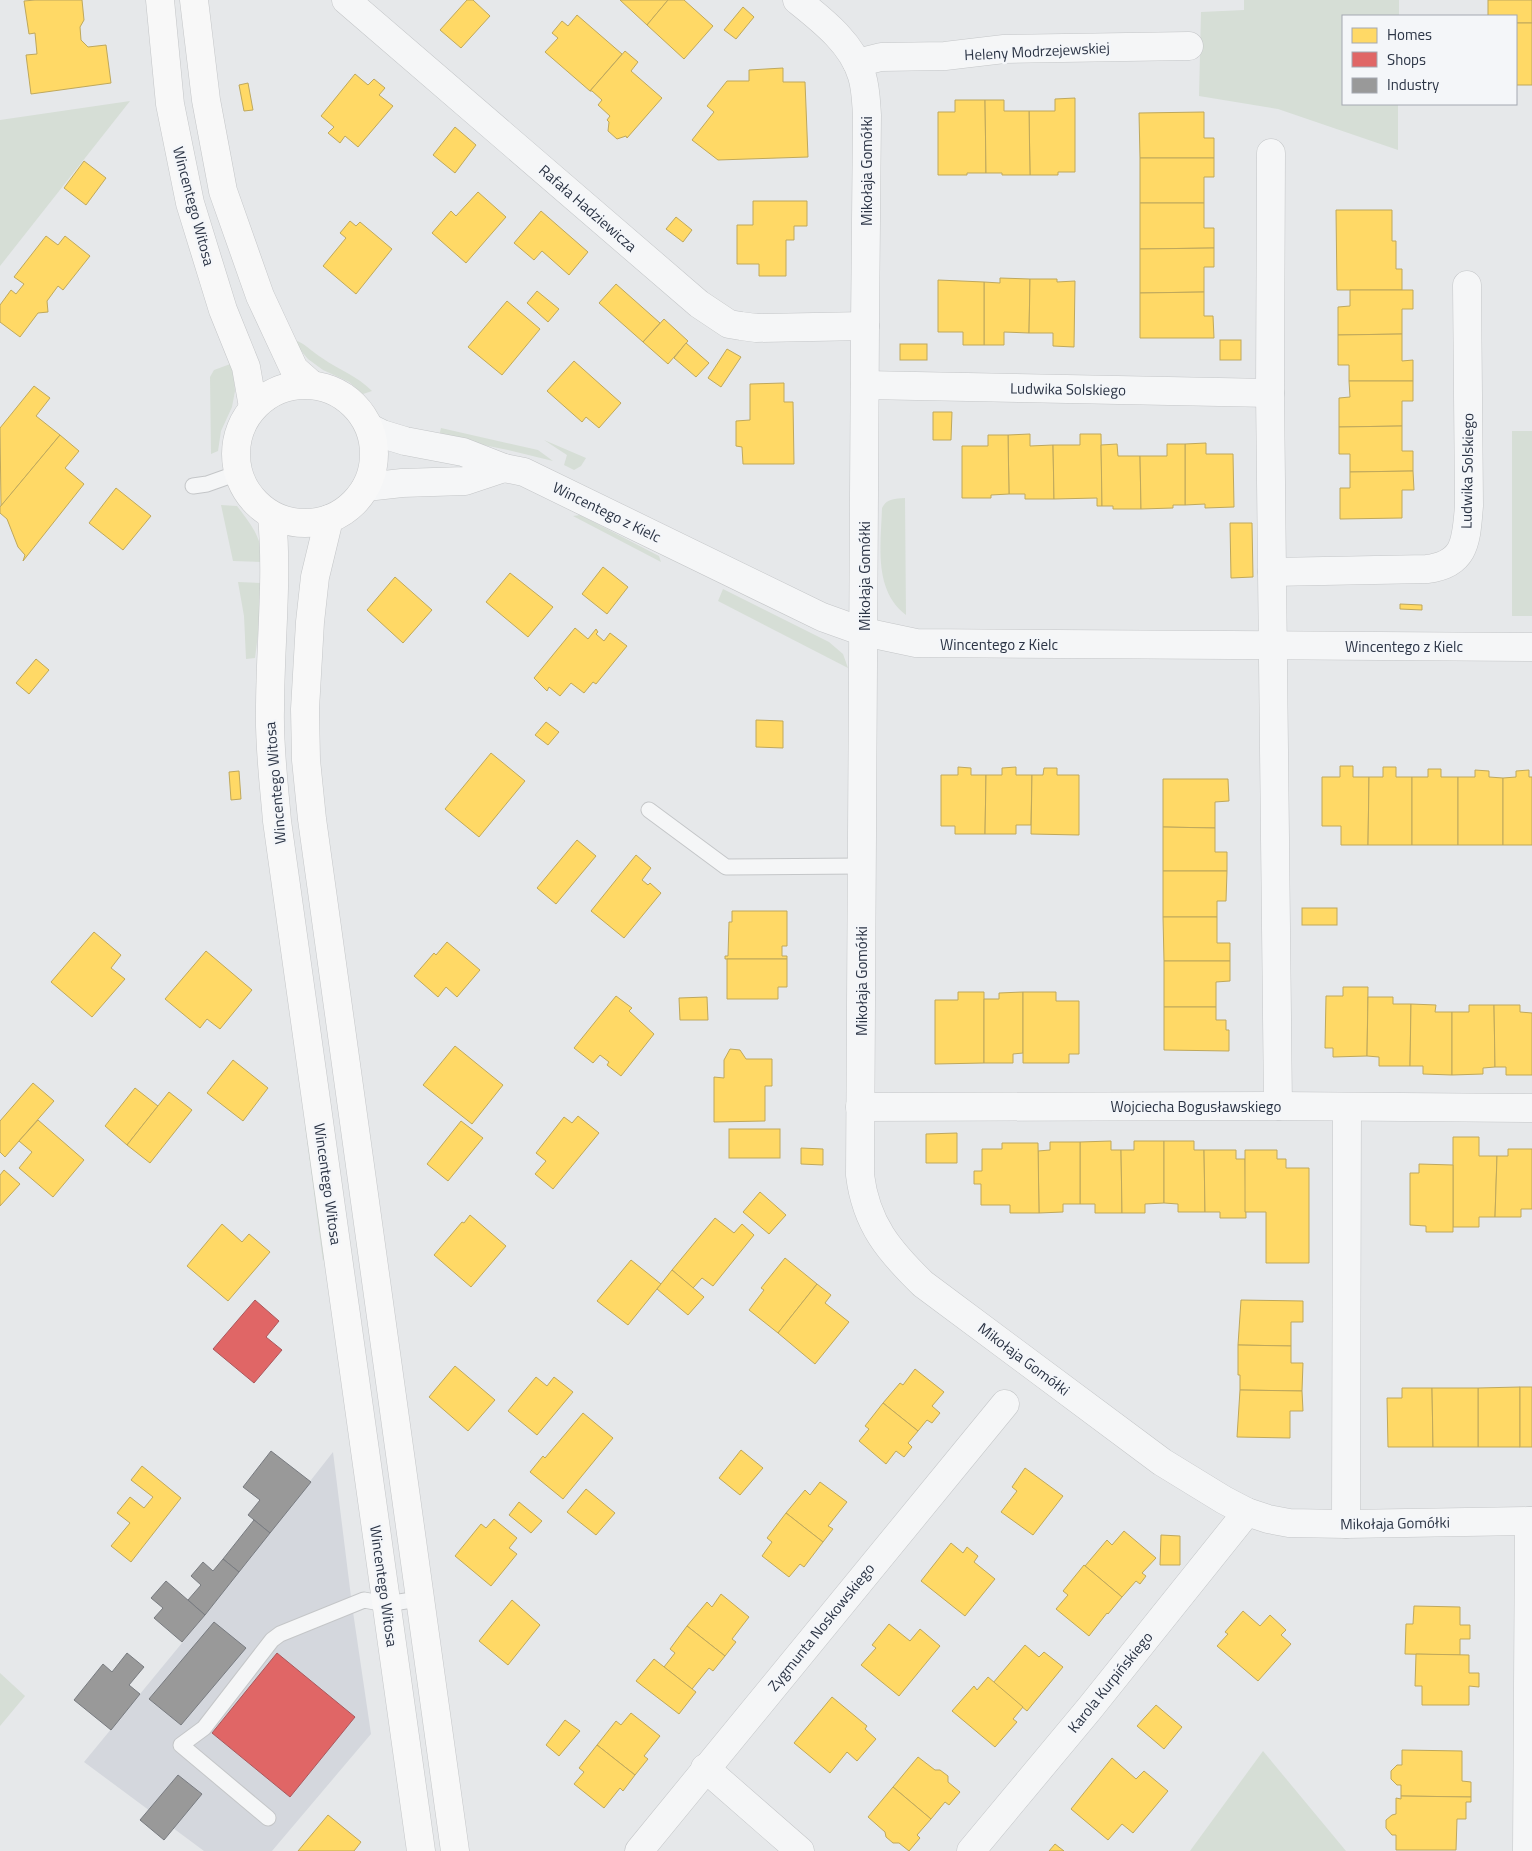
<svg xmlns="http://www.w3.org/2000/svg" width="1532" height="1851" font-family="'Titillium Web',sans-serif">
	<style>
		.built { fill: #d4d7dd }
		.green { fill: #d6ded6 }
		.homes { fill: #ffd966; stroke: #bfa85c }
		.shops { fill: #e06666; stroke: #aa575c }
		.industry { fill: #999; stroke: #787b80 }
		.lines { fill: none; stroke-linecap: round; stroke-linejoin: round }
		.service-casing { stroke: #c4c6c8; stroke-width: 17 }
		.minor-casing { stroke: #c4c6c8; stroke-width: 29 }
		.secondary-casing { stroke: #c4c6c8; stroke-width: 29 }
		.service { stroke: #f5f6f7; stroke-width: 15 }
		.minor { stroke: #f5f6f7; stroke-width: 28 }
		.secondary { stroke: #f8f8f8; stroke-width: 28 }
		.labels { text-anchor: middle; dominant-baseline: central; stroke-width: 5; stroke-linejoin: round; paint-order: stroke }
		.street-label { font-size: 15px; fill: #2b3445; stroke: #f4f6f9 }
	</style>
	<rect width="100%" height="100%" fill="#e6e8ea"/>
	<path class="built" d="M333,1452L352,1605L371,1734L272,1851H204L84,1762L205,1615Z"/>
	<g class="green">
		<path d="M1244,0H1399V16H1343V104H1398V150L1278,109L1199,96L1201,12L1244,10Z"/>
		<path d="M130,101L0,266V120Z"/>
		<path d="M291,339C303,341 312,352 322,358C339,370 356,375 372,391L363,394L349,382L323,370L308,359Z"/>
		<path d="M233,363L235,391L232,407L221,431L218,451L211,454L210,377L214,370Z"/>
		<path d="M441,428L538,450L553,461L508,450L439,436Z"/>
		<rect x="1512" y="431" width="20" height="185"/>
		<path d="M544,440L586,458L581,466L574,470L564,465L567,455Z"/>
		<path d="M905,498L906,615C873,590 881,544 882,508C887,498 895,499 905,498Z"/>
		<path d="M221,505L237,506C252,526 261,536 263,562L233,561Z"/>
		<path d="M580,515L659,556L661,562L573,516Z"/>
		<path d="M238,582L262,583V602L255,658L246,659L244,616Z"/>
		<path d="M723,589L829,642L843,654L848,668L718,601Z"/>
		<path d="M305,1126L311,1130L327,1253L323,1261Z"/>
		<path d="M0,1673L25,1696L0,1726Z"/>
		<path d="M1263,1751L1346,1851H1190Z"/>
	</g>
	<g class="homes">
		<path d="M35,0H82L84,20L80,27L81,40L88,47L106,45L111,83L31,94L26,55L37,54L35,33L29,34L24,1Z"/>
		<path d="M467,0H473L490,16L461,48L440,30Z"/>
		<path d="M620,0H668L647,25Z"/>
		<path d="M668,0H684L713,26L684,59L647,25Z"/>
		<path d="M1488,0H1532V23H1516V16H1488Z"/>
		<path d="M743,7L754,17L736,39L724,30Z"/>
		<path d="M577,15L622,54L590,91L545,52L558,38L552,33L562,21L568,26Z"/>
		<rect x="1516" y="23" width="16" height="62"/>
		<path d="M625,51L638,62L631,71L662,98L627,138L626,136L617,139L608,131L609,122L607,120L610,116L598,105L602,100L592,91H590Z"/>
		<path d="M783,68V82H805L808,157L718,160L692,140L714,112L707,106L727,81H749V70Z"/>
		<path d="M355,74L368,85L374,79L385,88L379,95L393,106L358,147L345,136L340,143L328,133L334,127L321,116Z"/>
		<path d="M248,83L253,110L244,111L239,85Z"/>
		<path d="M1075,98V172H1058V175H1030L1029,111H1055V99Z"/>
		<path d="M955,100H985L986,173H967V175H938V112H955Z"/>
		<path d="M985,100H1004V111H1029L1030,175H1002V173H986Z"/>
		<path d="M1204,112V138H1214V158H1140L1139,113Z"/>
		<path d="M455,127L476,145L455,173L433,155Z"/>
		<path d="M1140,158H1214V177H1204V203H1140Z"/>
		<path d="M84,161L106,178L86,205L64,188Z"/>
		<path d="M478,192L506,217L466,263L432,233L451,211L456,216Z"/>
		<path d="M753,201H807V226H794V240H786V276H759V264H737V225H753Z"/>
		<path d="M1140,203H1204V228H1214V248L1140,249Z"/>
		<path d="M1336,210H1392V241H1396V269H1402V290H1337Z"/>
		<path d="M541,211L588,252L569,275L542,251L534,260L514,243Z"/>
		<path d="M676,217L692,230L683,242L666,229Z"/>
		<path d="M350,221L356,226L360,222L392,249L356,294L323,266L346,238L340,233Z"/>
		<path d="M46,236L58,245L65,236L90,256L63,290L58,286L47,301L48,312L38,313L20,337L0,322V305L11,290L16,294L24,284L14,277Z"/>
		<path d="M1214,248V267H1204V292L1140,293V249Z"/>
		<path d="M1000,278L1030,279L1029,333L1004,332V345H984V282L1000,283Z"/>
		<path d="M1030,279H1057V282L1075,281L1074,347L1053,346V333H1029Z"/>
		<path d="M938,280L984,282V345H963V332H938Z"/>
		<path d="M616,284L660,323L643,342L599,303Z"/>
		<path d="M1350,290H1413V309H1402V334L1338,335V307L1350,306Z"/>
		<path d="M537,291L559,309L548,322L527,303Z"/>
		<path d="M1204,292V316H1213L1214,338H1140V293Z"/>
		<path d="M507,301L540,329L502,375L468,347Z"/>
		<path d="M664,319L688,341L668,364L643,342Z"/>
		<path d="M1402,334V361L1413,360V381H1349V365H1338V335Z"/>
		<rect x="1220" y="340" width="21" height="20"/>
		<path d="M686,343L709,363L696,377L674,358Z"/>
		<rect x="900" y="344" width="27" height="16"/>
		<path d="M727,349L741,357L721,387L708,378Z"/>
		<path d="M574,361L621,403L599,428L586,417L582,422L547,391Z"/>
		<path d="M1349,381H1413V401H1402V426L1339,427V398L1350,397Z"/>
		<path d="M784,383V402H793L794,464H743L742,447L736,446V421L750,420V384Z"/>
		<path d="M34,386L50,398L36,416L60,435L1,506L0,428Z"/>
		<path d="M933,412H952L951,440H933Z"/>
		<path d="M1402,426V451H1413V471L1350,472V454H1339V427Z"/>
		<path d="M1030,434V446L1053,445L1054,499H1025V494H1009L1008,435Z"/>
		<path d="M1080,434H1101L1102,506H1097V498L1054,499L1053,445H1080Z"/>
		<path d="M60,435L79,451L65,468L84,484L23,561L25,555L18,547L7,519L0,513V507Z"/>
		<path d="M988,435H1008L1009,494L991,495V498H962V446H988Z"/>
		<path d="M1206,443V454H1233L1234,507L1205,508V504L1185,505V444Z"/>
		<path d="M1117,444L1118,456H1140L1141,509H1113V506H1102L1101,445Z"/>
		<path d="M1167,444H1185V505H1173V508L1141,509L1140,456H1167Z"/>
		<path d="M1413,471L1414,490H1402V518L1340,519V488H1350V472Z"/>
		<path d="M116,488L151,516L123,550L89,523Z"/>
		<path d="M1230,523H1252L1253,577L1231,578Z"/>
		<path d="M603,567L628,587L607,614L582,594Z"/>
		<path d="M510,573L553,607L528,637L486,602Z"/>
		<path d="M395,577L432,610L403,643L367,610Z"/>
		<path d="M1400,604L1422,605V610L1400,609Z"/>
		<path d="M575,628L588,639L596,629L598,632L596,634L604,641L610,633L627,646L596,684L593,682L584,693L571,683L560,696L549,687L547,691L534,678Z"/>
		<path d="M36,659L49,670L29,694L16,683Z"/>
		<path d="M756,720L783,721V748L756,747Z"/>
		<path d="M546,722L559,732L548,745L535,735Z"/>
		<path d="M491,753L525,781L479,837L445,809Z"/>
		<path d="M1340,766H1353V777H1369L1368,845H1341V826H1322V777H1340Z"/>
		<path d="M958,767L971,768V775H986L985,834H955V826H941V775H958Z"/>
		<path d="M1016,767V775H1032L1031,825H1016V834H985L986,775H1002V768Z"/>
		<path d="M1383,767H1396V777H1412V845H1368L1369,777H1383Z"/>
		<path d="M1044,768H1057V775H1079V835L1031,834L1032,775H1043Z"/>
		<path d="M1428,769H1441V777H1458V845H1412V777H1428Z"/>
		<path d="M1475,770L1489,771V777L1503,778V845H1458V777H1475Z"/>
		<path d="M1529,770V777H1532V845H1503V778L1516,777V771Z"/>
		<path d="M239,771L241,799L231,800L229,772Z"/>
		<path d="M1163,779H1228L1229,801L1215,802V828L1163,827Z"/>
		<path d="M1163,827L1215,828V852H1227V871H1163Z"/>
		<path d="M577,840L596,856L556,904L537,888Z"/>
		<path d="M636,855L651,868L642,880L648,885L650,883L661,893L624,938L591,911Z"/>
		<path d="M1163,871H1227L1226,901H1217V917H1163Z"/>
		<rect x="1302" y="908" width="35" height="17"/>
		<path d="M732,911H787V946H782V956H787V959H725V956H728L729,922H732Z"/>
		<path d="M1163,917H1217V943H1230V961H1164Z"/>
		<path d="M94,932L121,955L111,968L125,979L92,1017L51,982Z"/>
		<path d="M447,942L480,970L457,997L446,987L438,997L414,976L434,953L436,955Z"/>
		<path d="M206,951L252,990L220,1029L207,1019L200,1028L165,999Z"/>
		<path d="M727,959H787V987H778V999H727Z"/>
		<path d="M1164,961H1230V981L1216,982V1007H1164Z"/>
		<path d="M1343,987H1368L1367,1056L1333,1057V1048H1325L1326,996H1343Z"/>
		<path d="M958,992H984V1063L935,1064V1000H958Z"/>
		<path d="M1023,992V1053L1013,1054V1063H984V999H999V993Z"/>
		<path d="M1023,992H1056V1001H1079V1054H1069V1063H1023Z"/>
		<path d="M616,996L632,1008L629,1011L654,1034L621,1076L607,1065L609,1062L600,1055L593,1063L574,1048Z"/>
		<path d="M707,997L708,1020H680L679,998Z"/>
		<path d="M1368,997H1393V1004H1411L1410,1066H1379V1057L1367,1056Z"/>
		<path d="M1411,1004L1436,1005L1435,1012H1452V1075L1423,1074V1066H1410Z"/>
		<path d="M1469,1005H1494L1495,1067L1483,1068V1074L1452,1075V1012H1469Z"/>
		<path d="M1494,1005H1520V1012L1532,1013V1075H1506V1067H1495Z"/>
		<path d="M1164,1007H1216V1020H1226V1030H1229V1051L1164,1050Z"/>
		<path d="M455,1046L503,1085L472,1124L423,1085Z"/>
		<path d="M730,1049L740,1050L746,1059H772V1086H765V1121L714,1122V1077L724,1078V1060Z"/>
		<path d="M233,1060L268,1088L243,1121L207,1093Z"/>
		<path d="M33,1083L54,1101L5,1157L0,1152V1121Z"/>
		<path d="M135,1088L158,1106L127,1145L105,1126Z"/>
		<path d="M169,1092L192,1110L150,1163L127,1145Z"/>
		<path d="M578,1116L599,1133L553,1189L535,1174L546,1161L536,1153L564,1117L572,1123Z"/>
		<path d="M38,1120L84,1160L53,1197L19,1168L32,1152L19,1141Z"/>
		<path d="M461,1121L483,1138L448,1181L427,1164Z"/>
		<rect x="729" y="1129" width="51" height="29"/>
		<path d="M957,1133V1163H926V1134Z"/>
		<path d="M1453,1137H1479V1156H1497L1495,1217H1479V1227H1453Z"/>
		<path d="M1111,1141V1150H1121L1122,1213H1095V1204H1080V1142Z"/>
		<path d="M1134,1141H1164V1203L1145,1204V1213H1122L1121,1150H1134Z"/>
		<path d="M1164,1141H1194V1150H1204L1205,1212H1178V1204L1164,1203Z"/>
		<path d="M1050,1142H1080V1204H1063V1212L1039,1213L1038,1151L1050,1150Z"/>
		<path d="M1002,1143H1038L1039,1213H1010V1205H981V1184H974V1171H982V1149H1002Z"/>
		<path d="M801,1148L823,1149V1165L801,1164Z"/>
		<path d="M1508,1149H1532V1209H1521V1217H1495L1497,1156H1508Z"/>
		<path d="M1204,1150H1236V1159H1245L1246,1218H1220V1212H1205Z"/>
		<path d="M1245,1150H1277V1159H1286V1168H1309V1263H1266V1212H1245Z"/>
		<path d="M1419,1164L1453,1165V1232H1426V1226L1410,1225V1173H1419Z"/>
		<path d="M4,1170L20,1184L0,1206V1175Z"/>
		<path d="M760,1192L786,1215L769,1234L743,1212Z"/>
		<path d="M470,1215L506,1246L471,1287L434,1255L462,1222L464,1223Z"/>
		<path d="M715,1218L734,1233L742,1224L754,1235L713,1286L702,1278L693,1288L672,1270Z"/>
		<path d="M222,1224L242,1242L249,1234L270,1252L228,1301L187,1266Z"/>
		<path d="M785,1258L817,1284L778,1333L749,1310L764,1290L761,1288Z"/>
		<path d="M631,1260L661,1284L628,1325L597,1301Z"/>
		<path d="M672,1270L704,1297L688,1315L657,1289Z"/>
		<path d="M817,1284L831,1295L825,1303L849,1322L815,1364L778,1333Z"/>
		<path d="M1241,1300L1303,1301V1322H1291V1346L1238,1345Z"/>
		<path d="M1238,1345L1291,1346V1363H1303L1302,1391L1240,1390V1375H1238Z"/>
		<path d="M455,1366L495,1400L468,1431L429,1397Z"/>
		<path d="M915,1369L944,1392L932,1406L940,1413L932,1423L927,1420L918,1431L883,1403L900,1383L903,1385Z"/>
		<path d="M536,1377L547,1386L554,1377L573,1392L537,1435L508,1411Z"/>
		<path d="M1520,1387V1447H1478V1388Z"/>
		<rect x="1520" y="1387" width="12" height="60"/>
		<path d="M1402,1388H1432L1433,1447H1388L1387,1398H1402Z"/>
		<path d="M1432,1388H1478V1447H1433Z"/>
		<path d="M1240,1390L1302,1391L1303,1411H1290V1438L1237,1437Z"/>
		<path d="M883,1403L918,1431L908,1443L912,1447L904,1457L896,1451L886,1464L859,1441L869,1429L865,1426Z"/>
		<path d="M583,1413L613,1438L563,1499L530,1472L543,1456L545,1458Z"/>
		<path d="M741,1450L763,1468L740,1495L719,1478Z"/>
		<path d="M142,1466L181,1498L131,1562L111,1546L130,1523L117,1513L130,1497L144,1508L153,1497L131,1480Z"/>
		<path d="M1025,1468L1063,1496L1033,1535L1001,1512L1017,1491L1012,1487Z"/>
		<path d="M820,1482L847,1502L828,1526L833,1529L823,1542L786,1513L805,1490L810,1495Z"/>
		<path d="M586,1489L615,1513L596,1535L567,1512Z"/>
		<path d="M519,1502L542,1521L531,1533L509,1515Z"/>
		<path d="M786,1513L823,1542L804,1567L800,1564L789,1577L762,1556L772,1542L767,1538Z"/>
		<path d="M494,1519L517,1538L509,1548L517,1554L491,1586L455,1556L481,1524L486,1528Z"/>
		<path d="M1124,1531L1156,1558L1142,1573L1146,1576L1140,1584L1136,1581L1122,1597L1085,1566L1107,1540L1112,1545Z"/>
		<path d="M1161,1535L1180,1536V1565H1160Z"/>
		<path d="M951,1543L963,1553L967,1547L978,1556L974,1562L995,1579L965,1616L921,1581Z"/>
		<path d="M1084,1565L1122,1597L1108,1614L1107,1613L1089,1636L1056,1609L1068,1595L1063,1591Z"/>
		<path d="M721,1594L749,1617L732,1639L736,1642L725,1656L687,1626L707,1602L712,1607Z"/>
		<path d="M512,1600L540,1625L508,1665L479,1641Z"/>
		<path d="M1414,1606L1460,1607V1625H1470V1639H1460V1655L1405,1654L1406,1624H1413Z"/>
		<path d="M1243,1611L1260,1626L1270,1615L1286,1630L1281,1635L1291,1644L1258,1681L1217,1646L1228,1634L1225,1632Z"/>
		<path d="M889,1624L910,1641L920,1629L940,1646L899,1696L861,1665L876,1648L872,1645Z"/>
		<path d="M687,1626L725,1656L713,1671L709,1668L692,1689L664,1667L675,1653L670,1649Z"/>
		<path d="M1025,1645L1039,1657L1044,1652L1063,1667L1027,1711L993,1683Z"/>
		<path d="M1416,1654L1469,1655V1673H1479V1687L1469,1686V1705H1422V1686H1415Z"/>
		<path d="M654,1659L696,1692L679,1714L636,1681Z"/>
		<path d="M988,1677L1023,1707L1013,1719L1017,1722L995,1747L952,1711L974,1686L977,1690Z"/>
		<path d="M832,1697L867,1726L865,1729L876,1739L857,1761L847,1752L830,1773L794,1743Z"/>
		<path d="M1156,1705L1182,1727L1164,1749L1137,1726Z"/>
		<path d="M631,1713L660,1736L644,1756L648,1759L635,1775L597,1745L616,1721L621,1725Z"/>
		<path d="M565,1720L580,1731L559,1756L546,1745Z"/>
		<path d="M597,1745L635,1775L623,1791L620,1788L604,1808L574,1784L584,1772L579,1768Z"/>
		<path d="M1402,1750L1462,1751V1781L1471,1782V1797L1401,1796V1785H1397L1391,1779V1771L1397,1765H1402Z"/>
		<path d="M918,1757L935,1770H940L948,1776V1782L960,1792L949,1805L945,1802L931,1819L893,1787Z"/>
		<path d="M1112,1758L1136,1779L1144,1771L1168,1791L1133,1833L1122,1824L1108,1840L1071,1809Z"/>
		<path d="M893,1787L931,1819L917,1835L920,1838L909,1851L899,1843H893L886,1837L885,1832L868,1817Z"/>
		<path d="M1401,1796L1471,1797V1802H1466V1819H1457L1456,1850H1396V1835H1392L1386,1828V1820L1392,1815L1396,1814V1798L1401,1799Z"/>
		<path d="M328,1815L361,1842L354,1851H298Z"/>
		<path d="M1055,1844L1064,1851H1049Z"/>
	</g>
	<g class="shops">
		<path d="M255,1300L279,1321L266,1337L282,1350L254,1383L213,1349Z"/>
		<path d="M277,1653L355,1717L290,1797L212,1733Z"/>
	</g>
	<g class="industry">
		<path d="M271,1451L311,1482L270,1533L248,1515L260,1500L243,1487Z"/>
		<path d="M254,1520L270,1533L239,1572L223,1559Z"/>
		<path d="M223,1559L239,1572L205,1615L188,1600L201,1585L191,1576L203,1562L213,1571Z"/>
		<path d="M166,1581L205,1615L182,1642L154,1618L163,1608L151,1598Z"/>
		<path d="M214,1622L246,1648L181,1725L149,1699Z"/>
		<path d="M127,1653L144,1667L129,1685L140,1694L111,1730L74,1700L103,1664L112,1672Z"/>
		<path d="M178,1775L202,1794L164,1840L140,1820Z"/>
	</g>
	<g class="lines">
		<defs>
			<g id="service">
				<path d="M193,486L207,484L238,473"/>
				<path d="M649,810L726,867L862,866"/>
				<path d="M268,1818L181,1745L204,1728L272,1640L280,1634L364,1600L386,1604L419,1599"/>
			</g>
			<g id="minor">
				<path d="M346,0L699,304L729,324L741,326L756,328L865,326"/>
				<path d="M797,0C822,20 853,44 862,76C866,89 866,102 867,115L865,326L860,1175C866,1224 889,1251 923,1284L1162,1462L1224,1500L1247,1512L1268,1519L1289,1523L1346,1524L1532,1521"/>
				<path d="M857,63L881,57L945,56L1004,49L1189,46"/>
				<path d="M1271,153L1270,393L1278,1106"/>
				<path d="M865,385L1270,393"/>
				<path d="M370,428L382,434L405,441L463,452L504,468L524,472L822,617L864,632L916,643L1532,647"/>
				<path d="M366,487L402,483L465,481L504,468"/>
				<path d="M1272,572L1427,569C1467,564 1466,539 1469,506L1467,285"/>
				<path d="M860,1107L1278,1106L1532,1108"/>
				<path d="M1346,1524L1347,1107"/>
				<path d="M705,1768L800,1851"/>
				<path d="M639,1851L1005,1404"/>
				<path d="M971,1851L1090,1708L1247,1512"/>
				<path d="M1527,1851L1529,1521"/>
			</g>
			<g id="secondary">
				<path d="M160,0L170,104L190,203L223,310L246,367L253,407"/>
				<path d="M194,0L206,100L223,191L260,296L294,369L311,384"/>
				<circle cx="305" cy="454" r="69"/>
				<path d="M272,516C278,580 270,645 270,710C269,747 274,784 277,821L421,1851"/>
				<path d="M329,519L315,577L310,622L305,709L306,760L312,819L455,1851"/>
			</g>
		</defs>
		<use href="#service" class="service-casing"/>
		<use href="#minor" class="minor-casing"/>
		<use href="#secondary" class="secondary-casing"/>
		<use href="#service" class="service"/>
		<use href="#minor" class="minor"/>
		<use href="#secondary" class="secondary"/>
	</g>
	<g class="labels">
		<g class="street-label">
			<text transform="translate(1037 51) rotate(-3)">Heleny Modrzejewskiej</text>
			<text transform="translate(866 171) rotate(-90)">Mikołaja Gomółki</text>
			<text transform="translate(194 206) rotate(75)">Wincentego Witosa</text>
			<text transform="translate(588 208) rotate(41)">Rafała Hadziewicza</text>
			<text transform="translate(1068 389) rotate(1)">Ludwika Solskiego</text>
			<text transform="translate(1467 471) rotate(-89)">Ludwika Solskiego</text>
			<text transform="translate(607 512) rotate(26)">Wincentego z Kielc</text>
			<text transform="translate(864 576) rotate(-90)">Mikołaja Gomółki</text>
			<text x="999" y="644">Wincentego z Kielc</text>
			<text x="1404" y="646">Wincentego z Kielc</text>
			<text transform="translate(275 783) rotate(-95)">Wincentego Witosa</text>
			<text transform="translate(861 981) rotate(-90)">Mikołaja Gomółki</text>
			<text x="1196" y="1106">Wojciecha Bogusławskiego</text>
			<text transform="translate(328 1184) rotate(82)">Wincentego Witosa</text>
			<text transform="translate(1024 1359) rotate(37)">Mikołaja Gomółki</text>
			<text transform="translate(1395 1523) rotate(-1)">Mikołaja Gomółki</text>
			<text transform="translate(384 1586) rotate(82)">Wincentego Witosa</text>
			<text transform="translate(821 1627) rotate(-51)">Zygmunta Noskowskiego</text>
			<text transform="translate(1110 1682) rotate(-51)">Karola Kurpińskiego</text>
		</g>
	</g>
	<rect x="1342" y="15" width="175" height="90" fill="#f4f6f9" stroke="#a4a8b1"/>
	<rect x="1352" y="28" width="25" height="15" fill="#ffd966" stroke="#a4a8b1"/>
	<text x="1387" y="40" font-size="15" fill="#2b3445">Homes</text>
	<rect x="1352" y="52" width="25" height="15" fill="#e06666" stroke="#a4a8b1"/>
	<text x="1387" y="65" font-size="15" fill="#2b3445">Shops</text>
	<rect x="1352" y="78" width="25" height="15" fill="#999999" stroke="#a4a8b1"/>
	<text x="1387" y="90" font-size="15" fill="#2b3445">Industry</text>
</svg>
